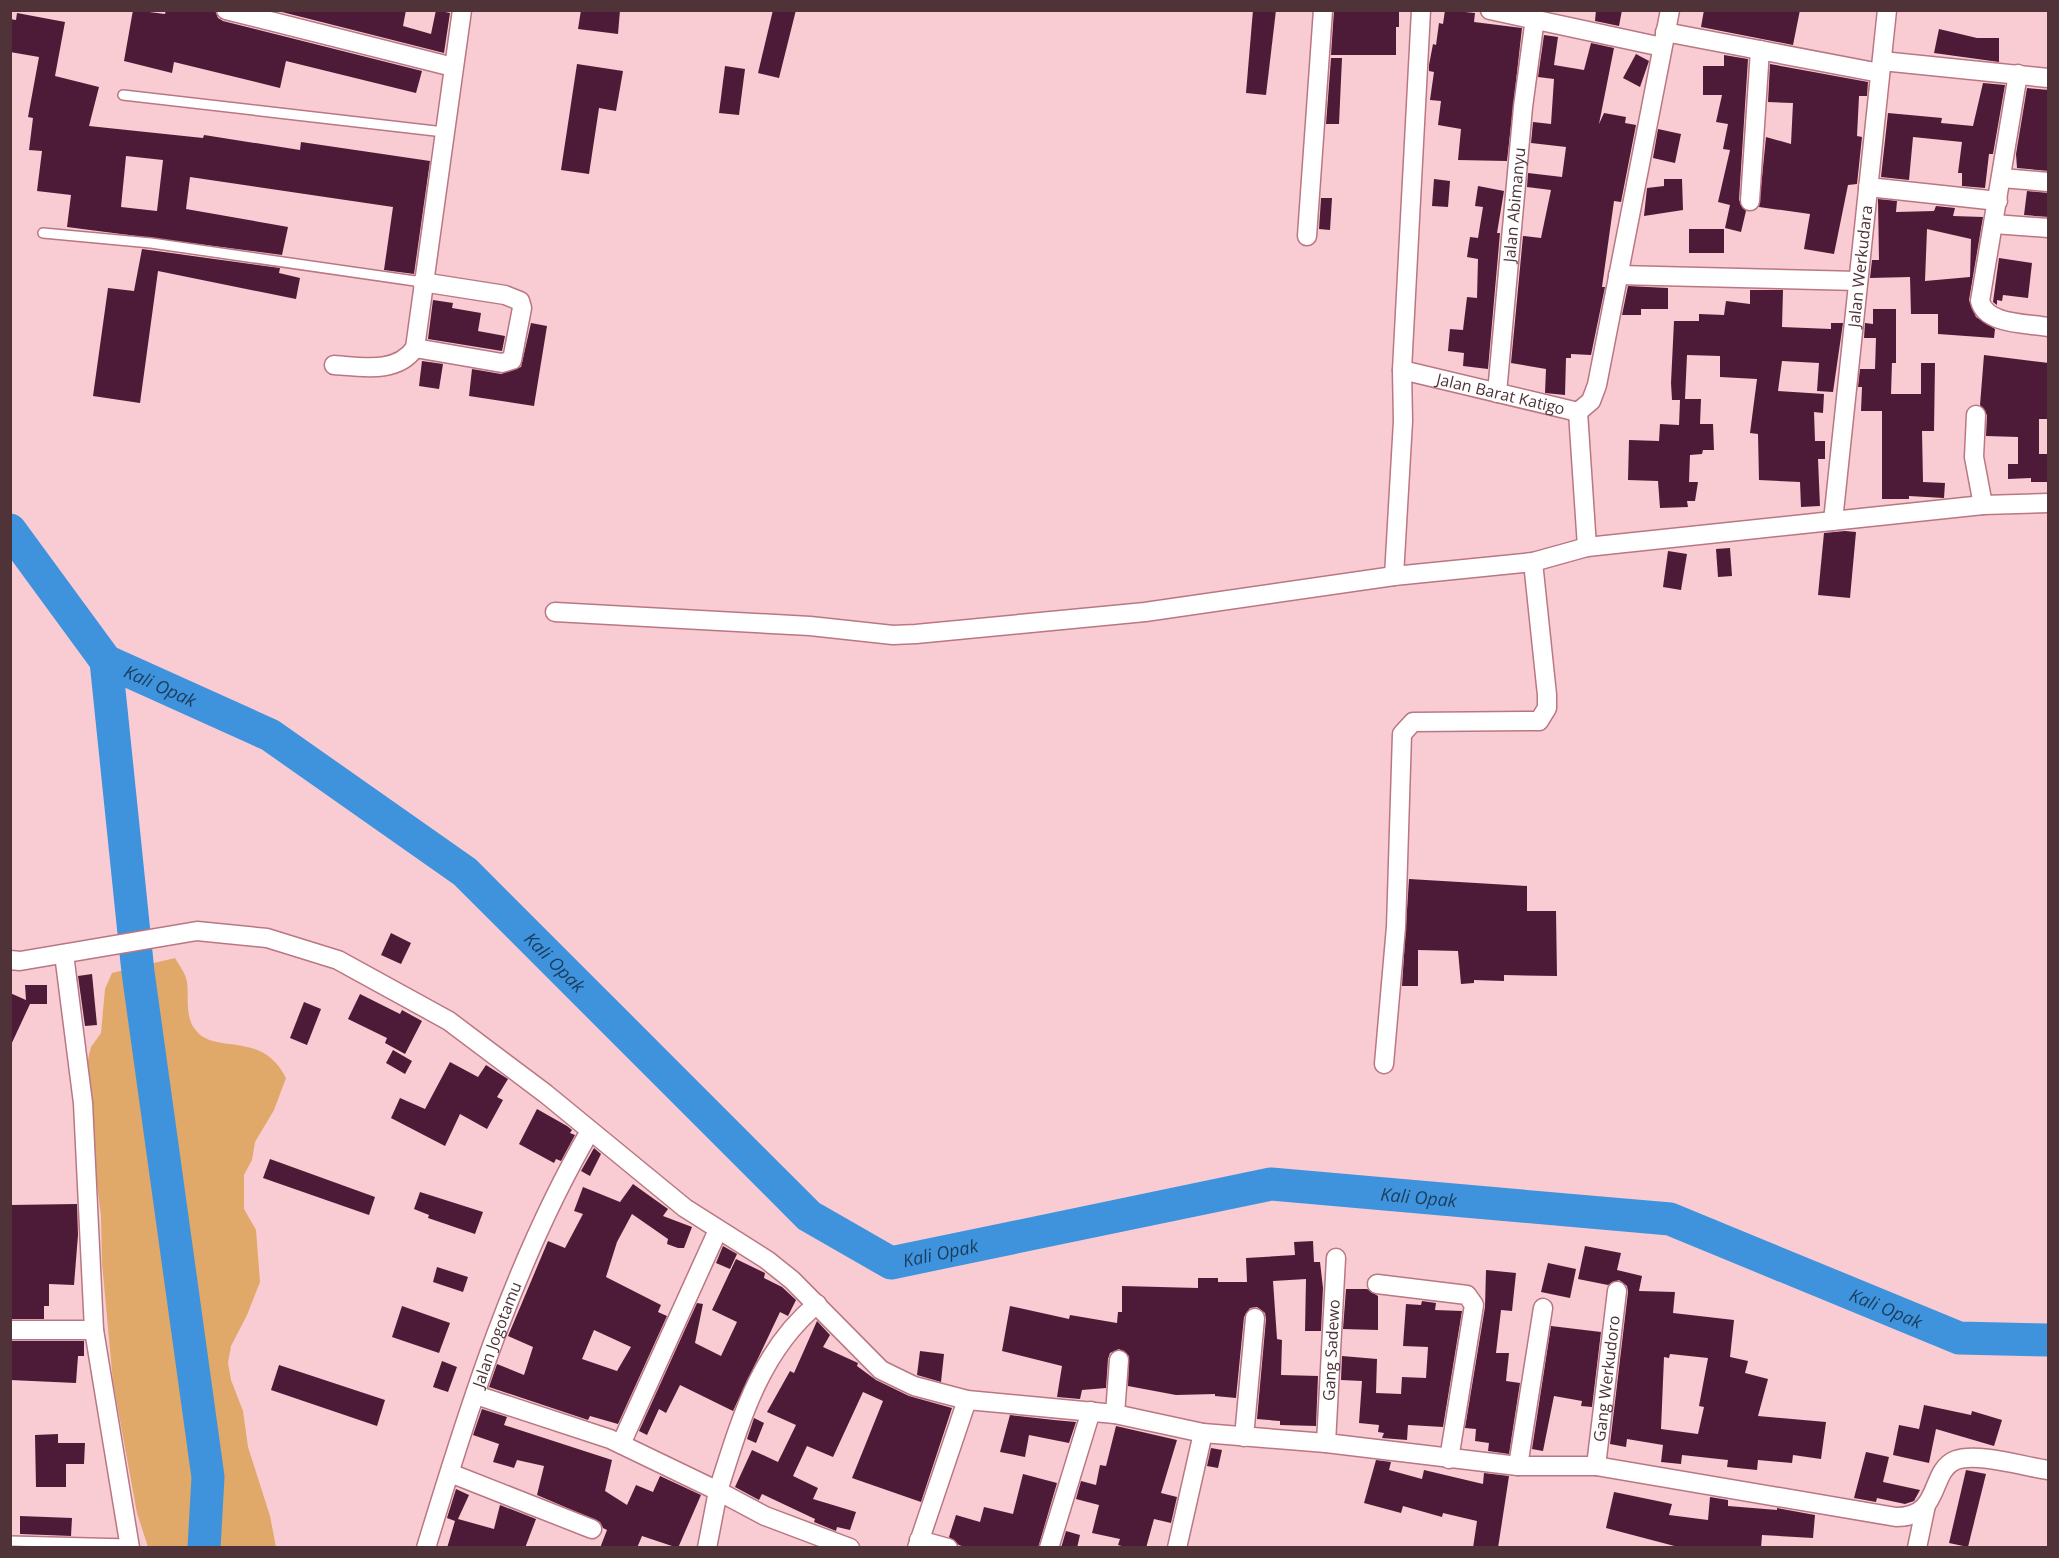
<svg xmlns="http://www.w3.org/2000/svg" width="2059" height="1558" font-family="'Open Sans',sans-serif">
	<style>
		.green { fill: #e0a869 }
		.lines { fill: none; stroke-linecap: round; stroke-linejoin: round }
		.river { stroke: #3f93dd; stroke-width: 33 }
		.building { fill: #4d1b37; fill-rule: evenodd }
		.lane-casing { stroke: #ba7783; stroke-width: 12 }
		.street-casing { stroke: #ba7783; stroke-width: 21 }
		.lane { stroke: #fff; stroke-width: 9 }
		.street { stroke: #fff; stroke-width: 18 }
		.labels { text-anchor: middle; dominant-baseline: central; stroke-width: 6; stroke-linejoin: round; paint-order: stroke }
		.street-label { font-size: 16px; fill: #503338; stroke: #f8ccd2 }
		.water-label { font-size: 18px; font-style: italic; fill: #1b3d5c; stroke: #f8ccd2 }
	</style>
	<rect width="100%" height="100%" fill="#f8ccd2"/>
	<path class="green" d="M175,958C179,965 186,974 187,982C189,996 185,1015 194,1028C213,1057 261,1028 286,1078L274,1110L255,1142L252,1160L244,1175V1209L256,1230L260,1282L247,1315L231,1346L228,1363L231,1380L243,1411L248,1447L270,1516L276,1547H148L137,1513L113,1382L102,1263L101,1216L95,1168L94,1120L87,1064L91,1047L101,1033L105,989L112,973Z"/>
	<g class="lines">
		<g class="river">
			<path id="s1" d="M10,530L106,661L270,735L465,872L809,1216L891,1263L1271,1184L1670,1219L1959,1338L2048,1340"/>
			<path d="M106,661L138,972L208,1477L204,1548"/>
		</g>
	</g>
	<g class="building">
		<path d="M133,10L165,14L166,10H215L218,18L223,21L422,71L416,93L286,61L280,88L174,62L172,73L124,61Z"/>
		<path d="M274,10H406L403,26L431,34L436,10L450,13L444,53Z"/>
		<path d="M581,10H620L618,34L578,29Z"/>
		<path d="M773,10H796L779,78L758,73Z"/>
		<path d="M1253,10H1276L1266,95L1246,93Z"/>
		<path d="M1334,10H1399V27H1396V55H1331Z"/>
		<path d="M1445,10L1475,13L1474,22L1522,28L1507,161L1458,160L1461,129L1438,125L1441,101L1430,100L1434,72L1429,71V65L1433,44L1436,45L1439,23L1443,24Z"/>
		<path d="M1596,10H1622L1619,26L1595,21Z"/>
		<path d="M1704,10H1800L1793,45L1701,27Z"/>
		<path d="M17,13L65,22L55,76L99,87L89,126L203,138L204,135L300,150L301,142L430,161L414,274L384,270L393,207L190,177L186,209L288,227L282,255L67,227L71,195L37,191L42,151L29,150L33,118L28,117L39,57L10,52V19L16,20ZM126,156L163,160L157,211L121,207Z"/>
		<path d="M1939,29L1977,38H1999V62L1934,53Z"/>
		<path d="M1544,35L1558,37L1554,65L1584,70L1591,43L1614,48L1599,124L1604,113L1626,117L1625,123L1636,125L1621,202L1614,201L1602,287H1605L1591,355L1571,354V358H1566L1565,395L1545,393L1546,369L1511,363L1523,236L1541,238L1551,190L1527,187L1528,173L1562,177L1566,147L1531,143L1533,122L1551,124L1554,79L1538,77Z"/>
		<path d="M1636,54L1649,61L1640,87L1623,78Z"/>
		<path d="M1724,55L1748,59L1739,200L1746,211L1741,232L1725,228L1730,205L1718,202L1730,150L1723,149L1728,124L1716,122L1722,95H1703V66H1724Z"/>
		<path d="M1331,58H1342L1339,124H1326Z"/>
		<path d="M577,64L623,71L616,111L599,108L589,174L561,170Z"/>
		<path d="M1770,64L1868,82L1867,96H1859L1857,136L1862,137L1857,184L1848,185L1834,254L1804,249L1810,214L1759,207L1766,137L1791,144L1793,103L1768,102Z"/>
		<path d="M725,66L745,69L739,115L719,113Z"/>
		<path d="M1983,83L2005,85L1993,154H1989L1985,188L1962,186V173H1958L1962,142L1913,137L1909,180L1881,177L1888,113L1942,118L1941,123L1973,126Z"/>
		<path d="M2027,88L2049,90V171L2017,168L2016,154Z"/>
		<path d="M1658,129L1681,134L1675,163L1653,158Z"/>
		<path d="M1434,179L1450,181L1448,207L1432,206Z"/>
		<path d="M1664,179H1682L1683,210L1644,216L1647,188L1664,186Z"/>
		<path d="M1478,186L1504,191L1497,233H1500L1488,369L1463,366L1464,353L1448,351L1450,329L1463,330L1467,297L1477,298L1478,259L1467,257L1470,237L1478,238L1483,207L1475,206Z"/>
		<path d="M2027,191L2049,193V217L2024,215Z"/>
		<path d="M1321,198H1332L1330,230L1319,229Z"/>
		<path d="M1878,199L1897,201L1896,212L1934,211L1936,206L1955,208L1953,216L1983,217L1969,300L1976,317L1995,329L1994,338L1938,334V314H1911L1910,277L1870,278L1872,260H1879ZM1927,229L1971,239L1970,277L1925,281Z"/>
		<rect x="1689" y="229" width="35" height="24"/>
		<path d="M142,249L280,268L279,273L300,278L296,299L158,271L140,403L93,396L108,288L134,291Z"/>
		<path d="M1999,258L2032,263L2028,298L2003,295L2002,301L1997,300V305L1993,302Z"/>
		<path d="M1628,286L1668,288V309H1641V315H1622Z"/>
		<path d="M1750,290H1783L1782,327L1831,329V323H1843L1833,392L1817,391L1819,363L1782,361L1778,391L1824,394L1823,413L1814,412L1815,441H1825V459H1818L1820,506L1801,507L1800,482L1759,480L1758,434L1750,433L1757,379L1720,377V356L1687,355L1685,399H1701L1700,424H1713L1714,450H1703L1702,454L1690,455L1689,482H1698L1695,501H1687L1688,507L1660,508L1658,481L1628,480L1629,440L1659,441L1660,424L1679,425L1680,400H1672L1671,383L1674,321H1699V314L1724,315L1726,301L1750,304Z"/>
		<path d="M433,300L453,303L452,308L481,313L478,331L505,336L502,351L428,339Z"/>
		<path d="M1873,309H1896V363H1892L1891,394H1921V363H1935L1934,431H1922L1923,482L1945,483L1944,498L1909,496V499H1882V411H1861L1862,387H1858L1860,369H1875L1876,338H1864L1865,323L1873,324Z"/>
		<path d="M531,323L547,326L534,406L469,396L472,369L501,374L521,367Z"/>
		<path d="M1984,355L2049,363V419H2039V454H2049V482H2031V478L2008,479V464H2018V437L1986,436L1987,415L1980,405Z"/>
		<path d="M422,361L443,364L439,389L419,386Z"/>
		<path d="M1845,531L1856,532L1850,598L1818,595L1824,533Z"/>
		<path d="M1730,548L1732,576L1718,577L1716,549Z"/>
		<path d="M1668,551L1687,554L1681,590L1663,587Z"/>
		<path d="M1409,879L1527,886V911H1556L1557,976L1504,975V981L1474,980V983L1461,984L1458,951L1418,950V986H1402Z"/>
		<path d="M391,933L411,943L401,964L381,955Z"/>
		<path d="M92,974L97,1025L85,1026L78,976Z"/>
		<path d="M25,985H47V1004H30L10,1047V993L26,1000Z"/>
		<path d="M360,994L400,1014L402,1010L422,1021L405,1054L385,1043L387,1038L348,1019Z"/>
		<path d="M304,1002L321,1009L307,1045L290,1038Z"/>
		<path d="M393,1050L412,1061L405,1074L386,1063Z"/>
		<path d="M450,1062L478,1077L486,1065L508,1079L497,1097L503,1100L487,1129L460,1114L445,1146L391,1118L400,1098L425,1109Z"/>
		<path d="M537,1109L567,1126L572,1130L570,1133L575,1135L561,1161L556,1159L554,1163L519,1144Z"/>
		<path d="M594,1148L601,1154L590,1176L581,1171Z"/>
		<path d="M270,1159L375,1197L369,1215L263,1178Z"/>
		<path d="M633,1184L668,1209L663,1216L692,1227L684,1248H678L667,1244L668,1239L632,1214L617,1242L606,1277L661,1305L658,1312L667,1316L618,1424L590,1416L588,1420L489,1387L497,1364L524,1375L533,1347L508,1336L548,1241L565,1248L583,1214L574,1211L583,1187L620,1202ZM594,1330L631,1347L617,1371L582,1359Z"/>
		<path d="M420,1192L483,1212L475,1234L428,1218L429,1215L414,1209Z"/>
		<path d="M77,1204L78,1235L74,1285L49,1284V1306H44V1319H10V1205Z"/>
		<path d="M1313,1241L1314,1262H1320L1323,1288L1321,1331H1305L1306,1279L1273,1281L1277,1339L1282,1340L1281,1375L1318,1376L1316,1426L1280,1425V1421L1257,1419L1266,1319L1265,1313L1257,1307L1250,1308L1244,1317L1236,1398L1215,1396V1394L1176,1395L1128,1386L1129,1356L1119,1349L1110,1353L1108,1359L1106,1388L1082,1390L1080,1399L1057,1397L1062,1366L1002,1351L1010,1306L1069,1319L1070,1315L1117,1323L1118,1312H1122V1286L1198,1288V1278H1218V1282H1247L1246,1258L1295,1255L1294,1242Z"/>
		<path d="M723,1246L737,1254L730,1269L716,1263Z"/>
		<path d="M1585,1246L1621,1253L1617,1270L1642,1276L1639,1291L1675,1292L1673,1313L1734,1320L1730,1357L1748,1361L1745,1373L1768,1379L1758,1416L1826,1422L1821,1459L1793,1455L1792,1463L1758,1460L1757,1470L1727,1467L1728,1460L1682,1455L1681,1464L1661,1462L1663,1445L1627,1439L1626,1447L1610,1444L1628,1292L1627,1286L1619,1280L1608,1285L1578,1279ZM1670,1354L1708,1358L1699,1406L1704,1407L1698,1434L1661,1429L1664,1357L1669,1358Z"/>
		<path d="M736,1259L765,1273L764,1278L782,1287L796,1300L788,1316L780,1312L733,1411L680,1385L666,1413L659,1409L647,1435L639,1431L697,1303L703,1304L695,1343L721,1356L737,1322L712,1310Z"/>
		<path d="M1548,1263L1576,1269L1570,1298L1541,1292Z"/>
		<path d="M437,1267L468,1277L463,1292L433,1282Z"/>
		<path d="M1486,1270L1516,1273L1512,1311L1501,1310L1496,1353H1509L1506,1381L1520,1383L1509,1454L1488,1451L1489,1443L1475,1441L1476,1429L1465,1428L1485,1307Z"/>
		<path d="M1346,1289H1367L1378,1296V1330L1343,1329Z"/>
		<path d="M1422,1301L1436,1303L1435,1310L1462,1311L1443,1427L1408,1425L1407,1440L1382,1438L1384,1433L1378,1432L1379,1425L1359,1423L1362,1381L1341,1380L1342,1356L1377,1359L1376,1393L1401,1394L1402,1377L1426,1378L1428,1347L1403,1346L1406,1304L1421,1305Z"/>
		<path d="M402,1306L450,1323L439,1353L392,1337Z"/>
		<path d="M817,1321L830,1335L823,1347L858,1363L857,1366L876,1380L909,1396L952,1408L921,1502L852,1478L883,1401L863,1392L833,1457L807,1446L793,1476L818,1488L813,1499L856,1512L850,1530L837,1527L836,1531L814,1522L815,1519L762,1494L759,1500L735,1487L752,1450L778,1462L796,1425L767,1412L790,1371L794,1373Z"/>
		<path d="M1551,1326L1601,1332L1592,1407L1581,1406L1582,1401L1554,1396L1543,1451L1532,1449Z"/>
		<path d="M10,1341H84V1356H78L76,1383L10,1380Z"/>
		<path d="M920,1351L944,1354L941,1382L917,1375Z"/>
		<path d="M442,1361L457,1367L448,1392L433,1387Z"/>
		<path d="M279,1365L385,1400L377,1426L271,1390Z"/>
		<path d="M1924,1405L1971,1415L1972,1411L2002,1420L1994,1446L1936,1429L1929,1463L1893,1455L1899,1425L1919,1429Z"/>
		<path d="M482,1409L507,1417L504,1425L612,1460L605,1491L627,1505L636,1485L653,1492L660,1476L701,1495L678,1548L642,1536L637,1548H600L607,1530L603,1528L600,1522L537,1495L544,1466L517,1460L514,1468L493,1462L499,1444L473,1435Z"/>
		<path d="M1010,1415L1054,1420L1076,1422L1069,1443L1029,1435L1025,1457L1000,1452Z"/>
		<path d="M754,1418L764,1423L756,1443L747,1439Z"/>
		<path d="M1116,1426L1177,1440L1161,1493L1177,1497L1171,1523L1154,1519L1146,1548H1129L1118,1545L1120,1539L1092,1533L1099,1505L1076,1499L1081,1481L1096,1485L1100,1465L1106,1466Z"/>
		<path d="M58,1434V1443H85L84,1464H66V1487H36L35,1435Z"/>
		<path d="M1211,1448L1222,1450L1218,1468L1207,1466Z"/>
		<path d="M1866,1452L1889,1457L1883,1482L1920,1490L1914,1501L1905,1504L1877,1498L1876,1502L1854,1498Z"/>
		<path d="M1376,1460L1391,1462L1389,1470L1422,1479L1424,1470L1483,1484L1484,1473L1509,1476L1498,1548H1473L1477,1521L1443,1513L1442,1517L1403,1506L1401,1513L1364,1503Z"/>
		<path d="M1966,1470L1986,1474L1968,1547L1949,1543Z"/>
		<path d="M1023,1474L1057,1483L1038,1548H967L959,1545L949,1537L956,1515L980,1522L984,1507L1013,1514Z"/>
		<path d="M456,1489L469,1495L458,1519L494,1529L500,1505L536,1519L525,1548H447L455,1521L447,1518Z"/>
		<path d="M1614,1492L1672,1504L1669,1515L1708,1520L1710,1497L1728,1500V1506L1777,1510V1508L1815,1515L1813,1538L1762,1535L1761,1548H1682L1606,1528Z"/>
		<path d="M20,1516L72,1518L71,1536L20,1534Z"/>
		<path d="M1066,1531L1080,1535L1077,1548H1061Z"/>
	</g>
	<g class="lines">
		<defs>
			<g id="lane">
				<path d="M123,95L444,132"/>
				<path d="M43,233L151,243L422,282"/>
				<path d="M10,1541L129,1544"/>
			</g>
			<g id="street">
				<path d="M226,10L453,67"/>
				<path id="s2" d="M1421,10L1402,370L1578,412L1587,547L1983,505L2048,503"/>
				<path d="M1490,10L1662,47"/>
				<path d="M1665,32L1880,73"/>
				<path d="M1882,61L2048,78"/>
				<path d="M2018,74L1980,301C1986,325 2027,323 2048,327"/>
				<path d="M2002,178L2048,182"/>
				<path d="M1868,187L1998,201"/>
				<path d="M1750,201L1760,50"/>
				<path d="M1994,224L2048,228"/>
				<path d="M1307,236L1323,10"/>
				<path d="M1618,275L1858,281"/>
				<path d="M415,348L462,10"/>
				<path d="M334,365C362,367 397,374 415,348L502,363L512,360L522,308L520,301L505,295L422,282"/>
				<path id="s3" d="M1497,393L1523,107L1535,18"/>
				<path d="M1578,412L1591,401L1597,385L1670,10"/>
				<path d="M1976,415L1974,457L1983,505"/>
				<path id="s4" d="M1833,521L1887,10"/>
				<path d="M1394,576L1403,421L1402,370"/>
				<path d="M555,612L810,626L893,635L916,634L1145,612L1394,576L1533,562L1587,547"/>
				<path d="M64,954L83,1103L94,1330L130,1548"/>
				<path d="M10,960L20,961L197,931L267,938L338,960L449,1021L546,1094L685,1208L767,1260L792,1280L881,1370L914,1386L967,1400L1115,1414L1203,1433L1326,1443L1518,1466H1596L1896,1517C1943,1517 1928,1471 1956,1460C1977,1452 2026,1467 2048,1470"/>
				<path d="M1384,1064L1396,927L1402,734L1413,722L1539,721L1547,708V695L1533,562"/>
				<path d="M1377,1284L1467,1295L1474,1305L1449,1459"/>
				<path d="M817,1304C759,1352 740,1422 718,1491L765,1516L850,1548"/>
				<path d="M10,1330H94"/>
				<path d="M476,1395L610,1439L718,1491L707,1548"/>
				<path d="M1115,1414L1119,1360"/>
				<path d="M1244,1437L1255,1318"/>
				<path id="s5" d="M1326,1443L1336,1258"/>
				<path d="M621,1444L718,1230"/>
				<path d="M1518,1466L1543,1308"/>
				<path id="s6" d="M1596,1466L1617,1291"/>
				<path d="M450,1473L592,1529"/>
				<path d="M919,1540L948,1548"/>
				<path id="s7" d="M426,1548C469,1406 515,1260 590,1131"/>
				<path d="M917,1548L967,1400"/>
				<path d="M1049,1548L1091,1411"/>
				<path d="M1177,1548L1203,1433"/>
				<path d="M1917,1548L1926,1505"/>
			</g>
		</defs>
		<use href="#lane" class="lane-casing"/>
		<use href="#street" class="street-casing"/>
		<use href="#lane" class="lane"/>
		<use href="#street" class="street"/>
	</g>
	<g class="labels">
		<g class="street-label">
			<text stroke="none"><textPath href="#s3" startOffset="189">Jalan Abimanyu</textPath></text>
			<text stroke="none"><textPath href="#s4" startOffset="256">Jalan Werkudara</textPath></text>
			<text stroke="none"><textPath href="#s2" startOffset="462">Jalan Barat Katigo</textPath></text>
			<text stroke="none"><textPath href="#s7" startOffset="225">Jalan Jogotamu</textPath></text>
			<text stroke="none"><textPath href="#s5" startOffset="93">Gang Sadewo</textPath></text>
			<text stroke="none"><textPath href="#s6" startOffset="88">Gang Werkudoro</textPath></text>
		</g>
		<g class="water-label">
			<text stroke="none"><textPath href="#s1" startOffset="222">Kali Opak</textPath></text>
			<text stroke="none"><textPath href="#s1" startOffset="708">Kali Opak</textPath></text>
			<text stroke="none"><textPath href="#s1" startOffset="1698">Kali Opak</textPath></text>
			<text stroke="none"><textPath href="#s1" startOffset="1212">Kali Opak</textPath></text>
			<text stroke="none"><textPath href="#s1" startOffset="2184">Kali Opak</textPath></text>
		</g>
	</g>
	<rect width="2059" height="1558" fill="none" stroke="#503338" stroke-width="24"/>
</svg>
